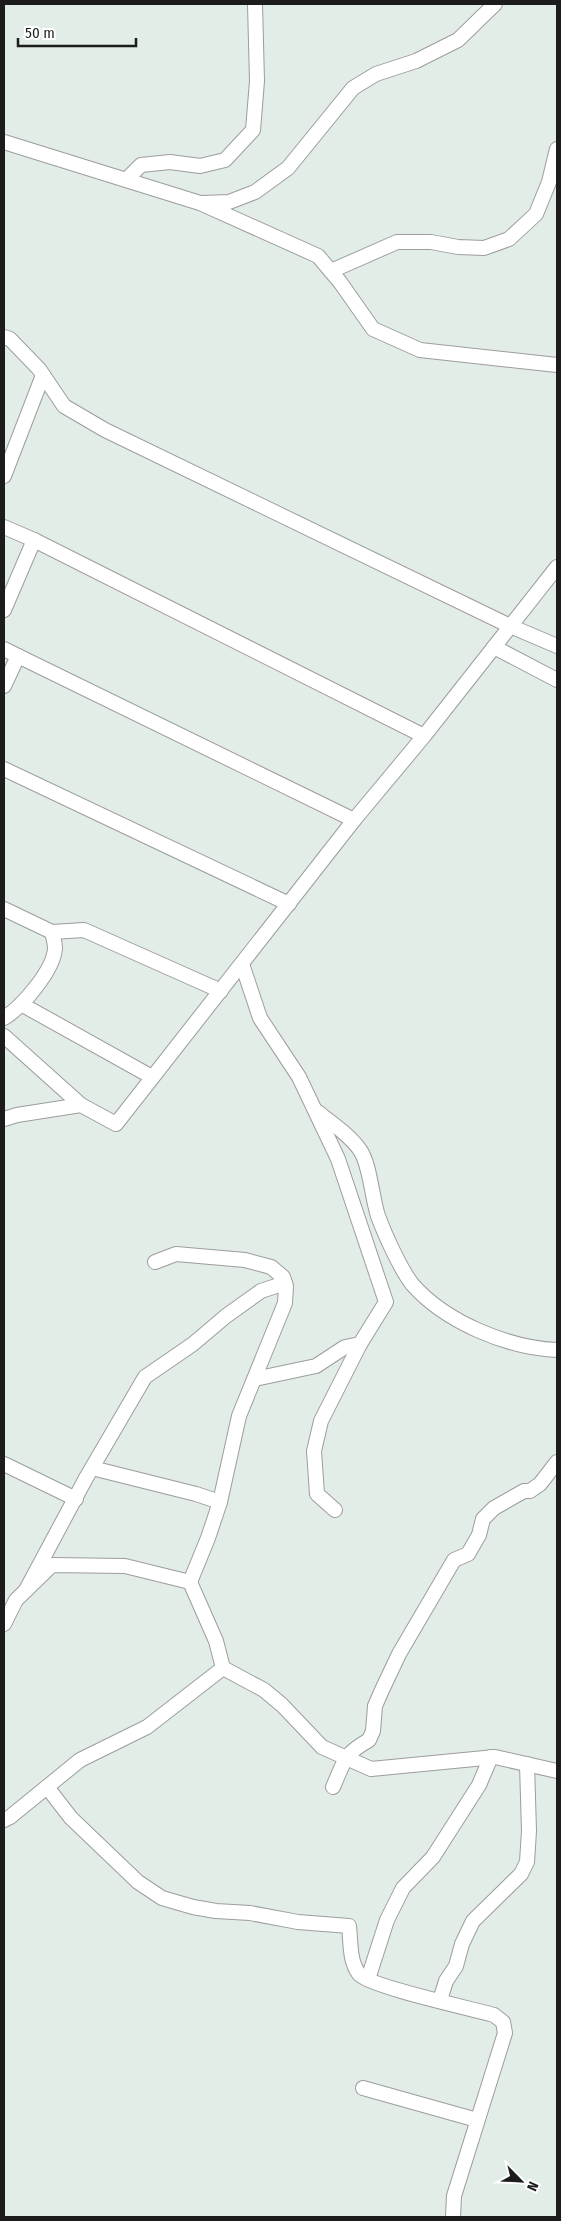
<svg xmlns="http://www.w3.org/2000/svg" width="561" height="2221" font-family="'Fira Sans Condensed',sans-serif">
	<style>
		.lines { fill: none; stroke-linecap: round; stroke-linejoin: round }
		.minor-casing { stroke: #9d9d9d; stroke-width: 16 }
		.minor { stroke: #fff; stroke-width: 14 }
	</style>
	<rect width="100%" height="100%" fill="#e1ede6"/>
	<g class="lines">
		<defs>
			<g id="minor">
				<path d="M4,142L200,203L318,256L340,282L373,329L420,350L557,365"/>
				<path d="M126,180L141,165L170,162L200,166L225,160L253,130L257,81L255,4"/>
				<path d="M202,203L229,202L255,192L288,168L353,88L376,74L416,61L458,40L495,4"/>
				<path d="M331,271L397,242H431L458,247L484,248L509,239L536,214L549,182L557,149"/>
				<path d="M4,337L10,339L39,369L64,406L105,430L510,626L557,646"/>
				<path d="M4,476L43,375"/>
				<path d="M4,527L34,540L4,610"/>
				<path d="M34,540L424,736"/>
				<path d="M494,647L557,680"/>
				<path d="M4,649L18,656L4,686"/>
				<path d="M18,656L354,820"/>
				<path d="M4,769L289,904"/>
				<path d="M4,909L52,932C53,937 55,943 55,948C54,970 22,1007 4,1018"/>
				<path d="M52,932L84,930L221,991"/>
				<path d="M242,964L260,1018L299,1077L338,1159L386,1302L360,1344L321,1421L314,1451L317,1494L335,1510"/>
				<path d="M21,1004L152,1077"/>
				<path d="M4,1036L81,1105"/>
				<path d="M318,1112C331,1123 350,1135 360,1150C370,1164 372,1198 378,1216C385,1235 400,1268 412,1284C445,1322 508,1348 557,1350"/>
				<path d="M4,1119L17,1115L81,1105L116,1124L354,820L424,736L557,567"/>
				<path d="M155,1262L176,1254L245,1260L271,1267L283,1277L286,1286L285,1303L239,1416L220,1502L208,1538L190,1582"/>
				<path d="M255,1379L316,1366L345,1347L360,1344"/>
				<path d="M4,1464L76,1499"/>
				<path d="M92,1468L196,1494L220,1502"/>
				<path d="M26,1590L86,1478L145,1377L193,1344L226,1316L261,1291L285,1283"/>
				<path d="M4,1624L16,1600L52,1565L125,1566L190,1582L216,1641L223,1668"/>
				<path d="M47,1787L71,1818L138,1882L162,1898L193,1907L216,1911L250,1913L298,1922L349,1926C351,1943 349,1960 359,1974C368,1986 473,2009 494,2015L503,2022L505,2033L454,2196L453,2217"/>
				<path d="M333,1787C345,1760 343,1755 369,1740L373,1731L375,1706L382,1690L399,1654L454,1560L468,1554L479,1535L483,1519L494,1508L524,1491H530L540,1484L557,1462"/>
				<path d="M4,1820L10,1817L80,1760L147,1727L223,1668L264,1690L282,1705L322,1747L371,1769L495,1757L557,1771"/>
				<path d="M368,1979L387,1920L403,1888L433,1857L479,1785L491,1757"/>
				<path d="M440,2000L446,1981L456,1966L462,1944L473,1921L521,1874L527,1862L529,1831L527,1764"/>
				<path d="M363,2088L477,2120"/>
			</g>
		</defs>
		<use href="#minor" class="minor-casing"/>
		<use href="#minor" class="minor"/>
	</g>
	<rect width="561" height="2221" fill="none" stroke="#1c1c1c" stroke-width="10"/>
	<g transform="translate(521 2181) rotate(114)" stroke="#ffffff" stroke-width="4" paint-order="stroke">
	<path d="M0-4L9 19L0 12L-9 19Z" fill="#1c1c1c"/>
	<text y="-8" font-size="14" font-weight="bold" text-anchor="middle" fill="#1c1c1c">N</text>
	</g>
	<path d="M18 38v8h118v-8" fill="none" stroke="#1c1c1c" stroke-width="2.5"/>
	<text x="25" y="38" font-size="15" fill="#1c1c1c" stroke="#ffffff" stroke-width="4" paint-order="stroke">50 m</text>
</svg>
